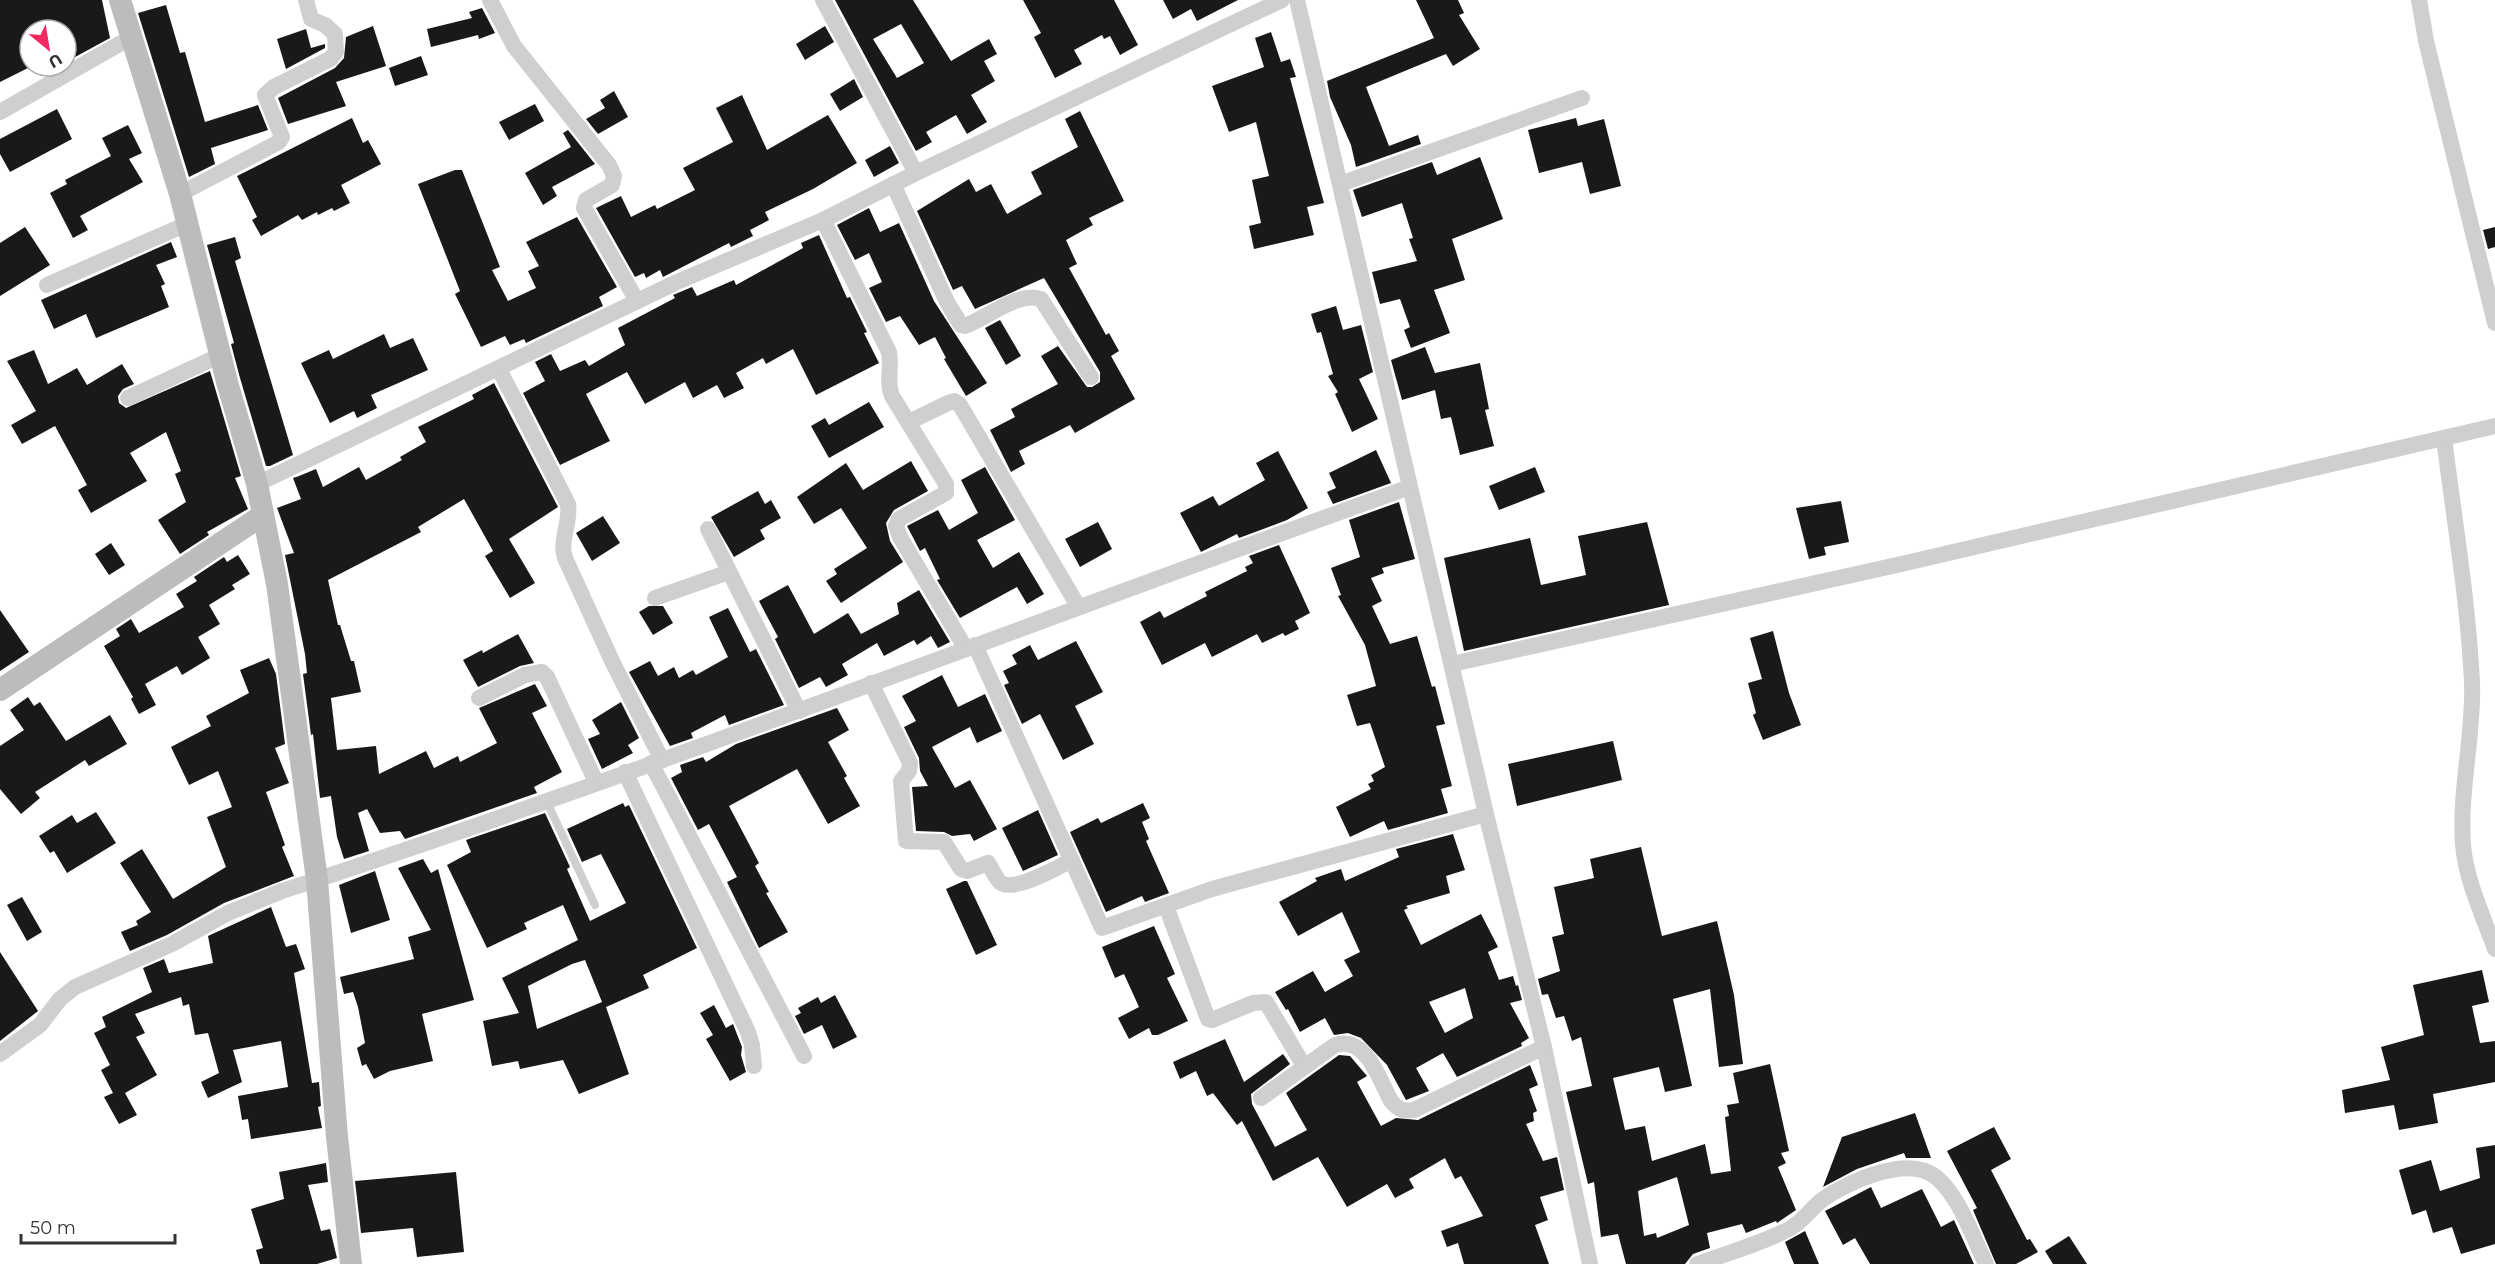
<svg xmlns="http://www.w3.org/2000/svg" width="2495" height="1264" font-family="Montserrat,sans-serif">
	<style>
		.building { fill: #191919; fill-rule: evenodd }
		.lines { fill: none; stroke-linecap: round; stroke-linejoin: round }
		.lane { stroke: #cfcfcf; stroke-width: 8 }
		.street { stroke: #cfcfcf; stroke-width: 16 }
		.secondary { stroke: #bcbcbc; stroke-width: 22 }
	</style>
	<rect width="100%" height="100%" fill="#fff"/>
	<g class="building">
		<path d="M0,0H102L110,38L66,62V30H30V67L0,82Z"/>
		<path d="M835,0H913L951,61L989,39L997,54L984,61L995,81L971,95L987,122L967,134L956,115L926,132L932,142L916,151ZM901,24L924,63L897,78L873,39Z"/>
		<path d="M1023,0H1114L1138,45L1120,55L1110,36L1104,39L1102,35L1074,50L1082,64L1055,78L1034,37L1041,33Z"/>
		<path d="M1163,0H1238L1197,21L1191,9L1173,19Z"/>
		<path d="M1416,0H1458L1464,13L1459,15L1480,49L1453,66L1446,54L1366,87L1389,146L1418,135L1421,144L1356,167L1351,145L1330,97L1327,81L1434,38Z"/>
		<path d="M166,5L180,53L185,52L205,122L258,105L268,130L211,148L215,164L189,177L138,13Z"/>
		<path d="M482,8L495,33L479,39L478,35L431,47L427,29L472,18L469,12Z"/>
		<path d="M373,26L386,66L336,82L346,106L288,124L278,98L335,68L344,58L346,37Z"/>
		<path d="M825,26L834,42L805,60L796,44Z"/>
		<path d="M306,29L311,48L325,44V48L286,69L277,39Z"/>
		<path d="M1271,32L1281,62L1290,59L1296,77L1290,78L1324,203L1307,207L1314,235L1254,249L1249,226L1261,223L1252,180L1269,176L1256,122L1229,132L1212,86L1264,67L1255,38Z"/>
		<path d="M421,56L428,75L395,86L389,68Z"/>
		<path d="M854,79L863,97L840,111L830,94Z"/>
		<path d="M614,91L628,117L598,134L586,119L605,108L600,100Z"/>
		<path d="M742,95L767,150L828,115L857,163L813,189L765,212L769,220L750,230L753,236L731,247L729,243L663,277L660,270L646,278L644,273L635,277L596,208L621,196L631,217L655,205L657,209L695,190L683,168L733,142L716,108Z"/>
		<path d="M535,104L544,121L509,140L499,122Z"/>
		<path d="M57,109L72,139L10,172L0,154V139Z"/>
		<path d="M1080,111L1124,201L1089,218L1093,225L1066,240L1077,264L1069,268L1106,335L1109,333L1119,351L1111,356L1135,399L1075,433L1070,425L1019,451L1025,464L1011,472L990,430L1015,417L1011,409L1058,384L1041,356L1058,346L1087,387H1092L1100,382V372L1044,278L975,309L962,286L953,290L917,211L969,179L976,192L991,184L1007,214L1042,194L1031,172L1078,147L1065,119Z"/>
		<path d="M352,118L363,143L368,140L381,164L341,185L350,203L334,211L332,208L318,215L317,212L302,220L298,215L261,236L252,220L257,217L237,176Z"/>
		<path d="M1576,118L1578,126L1604,119L1621,186L1590,194L1582,162L1539,173L1528,130Z"/>
		<path d="M128,125L142,153L129,159L143,182L80,216L88,230L73,238L50,193L67,184L65,180L111,156L102,138Z"/>
		<path d="M568,130L595,164L552,187L557,196L543,205L525,173L571,147L563,133Z"/>
		<path d="M890,146L899,163L874,177L865,160Z"/>
		<path d="M1480,157L1503,219L1452,239L1465,280L1434,290L1450,333L1411,348L1404,330L1410,327L1400,299L1380,304L1372,272L1417,261L1409,239L1413,238L1402,203L1362,217L1353,190L1432,162L1437,175Z"/>
		<path d="M455,170H462L500,267L492,270L508,301L536,288L528,271L539,266L526,242L577,217L617,287L599,297L603,306L526,343L524,339L510,345L505,336L481,347L455,294L460,291L418,184Z"/>
		<path d="M869,208L880,232L899,223L934,301L987,383L966,396L944,359L946,358L935,337L919,345L900,316L886,322L869,288L882,282L869,253L855,260L837,225Z"/>
		<path d="M25,227L50,265L0,296V243Z"/>
		<path d="M2495,227V247L2488,249L2483,230Z"/>
		<path d="M819,235L847,298L850,297L867,332L864,333L879,363L816,395L793,349L766,364L763,358L736,373L744,388L724,398L717,385L693,398L685,382L645,404L627,372L586,394L610,441L560,465L523,393L545,381L535,362L551,354L560,371L585,360L589,366L625,345L618,328L675,298L673,295L692,287L697,296L734,280L736,285L803,248L801,243Z"/>
		<path d="M235,237L241,258L235,261L293,455L270,466H266L240,378L231,344L234,343L207,245Z"/>
		<path d="M171,242L177,257L156,265L165,284L161,286L169,307L96,338L86,314L54,329L41,300Z"/>
		<path d="M1336,306L1343,330L1361,325L1373,372L1359,379L1378,419L1352,432L1335,394L1338,392L1328,376L1333,374L1321,332L1317,333L1311,314Z"/>
		<path d="M1000,320L1021,356L1006,365L985,328Z"/>
		<path d="M384,334L390,348L413,338L428,370L371,395L377,408L357,418L354,411L330,423L301,363L329,350L333,359Z"/>
		<path d="M1425,347L1435,373L1480,363L1489,409L1485,410L1494,446L1460,455L1451,417L1441,419L1435,390L1402,400L1391,360Z"/>
		<path d="M34,350L48,384L77,368L87,385L122,364L134,384L123,389L118,396L119,403L126,408L210,371L241,476L235,478L248,509L207,532L209,535L180,554L158,520L186,502L175,474L181,471L166,432L130,453L147,481L91,513L78,490L87,485L55,426L22,444L11,425L36,411L7,361Z"/>
		<path d="M494,383L558,507L509,539L535,583L510,598L485,556L493,551L464,499L418,527L421,532L328,580L338,625H340L351,661H354L361,692L331,698L337,750L376,746L379,774L426,751L434,768L458,756L460,762L497,743L479,708L535,684L547,706L532,713L562,772L534,787L537,793L405,839L400,831L380,833L367,809L358,813L369,851L344,859L337,837L331,796L320,798L313,734L311,735L303,674L307,673L305,654L285,555L294,553L277,508L301,499L293,478L299,476L316,469L323,487L359,467L366,480L402,460L400,457L426,442L418,427L474,399L472,395Z"/>
		<path d="M869,402L884,427L829,458L811,426L825,418L829,425Z"/>
		<path d="M1376,450L1391,483L1333,504L1327,492L1336,488L1329,473Z"/>
		<path d="M1278,451L1308,508L1287,520L1239,538L1237,534L1201,552L1180,513L1213,496L1219,506L1265,480L1256,463Z"/>
		<path d="M911,461L928,491L894,510L886,523L890,541L903,562L841,603L826,581L837,574L834,569L867,548L841,508L814,524L797,497L846,463L863,490Z"/>
		<path d="M985,467L1015,520L977,540L993,568L1019,552L1044,594L1027,604L1017,587L960,618L937,580L940,579L925,548L920,551L907,526L938,510L949,530L978,513L961,480Z"/>
		<path d="M1535,467L1545,492L1499,510L1489,486Z"/>
		<path d="M758,491L765,504L771,500L781,518L760,530L765,539L734,557L711,517Z"/>
		<path d="M1841,501L1849,542L1824,547L1826,555L1809,559L1796,508Z"/>
		<path d="M1399,502L1415,559L1382,568L1384,573L1371,578L1382,601L1372,606L1390,644L1417,636L1432,687L1435,686L1445,724L1436,726L1452,786L1441,789L1448,813L1388,830L1384,821L1350,837L1336,807L1371,789L1368,784L1374,781L1371,775L1385,767L1370,723L1357,726L1347,695L1376,686L1365,645L1338,596L1341,595L1331,568L1360,557L1349,520Z"/>
		<path d="M603,516L620,543L592,561L576,533Z"/>
		<path d="M1098,522L1112,549L1080,567L1065,539Z"/>
		<path d="M1647,522L1669,605L1464,651L1444,558L1530,538L1541,585L1586,575L1578,536Z"/>
		<path d="M111,543L125,565L109,575L95,554Z"/>
		<path d="M1279,545L1310,613L1295,621L1299,629L1285,636L1283,633L1262,643L1257,634L1212,657L1205,643L1162,665L1140,622L1160,611L1164,618L1207,596L1205,592L1247,571L1245,567L1253,563L1249,556Z"/>
		<path d="M238,555L250,574L232,585L235,589L209,605L220,624L198,637L210,658L182,675L177,666L145,684L156,705L139,714L131,699L133,697L104,646L120,636L116,629L131,619L139,633L184,607L176,594L197,581L194,577L224,557L227,562Z"/>
		<path d="M788,585L814,634L848,613L861,634L899,614L897,603L919,590L950,642L938,648L931,636L917,645L914,640L884,656L877,643L842,664L848,675L826,687L820,677L799,688L775,639L778,637L759,601Z"/>
		<path d="M649,606H663L673,623L653,635L639,612Z"/>
		<path d="M728,608L750,652L756,649L784,705L729,725L725,715L691,733L693,738L670,746L629,672L650,661L658,676L674,667L679,678L693,670L696,675L728,657L709,617Z"/>
		<path d="M0,610L29,652L0,671Z"/>
		<path d="M1773,631L1789,693L1801,725L1763,740L1753,715L1756,713L1748,683L1762,679L1750,638Z"/>
		<path d="M518,634L534,663L520,666L478,687L463,660L482,650L483,653Z"/>
		<path d="M1076,641L1103,692L1075,706L1094,744L1063,760L1040,714L1022,724L1004,685L1009,683L1003,671L1017,664L1012,655L1030,645L1038,660Z"/>
		<path d="M269,658L276,674L285,744L275,748L289,783L266,792L285,845L282,847L294,876L224,903L167,935L130,951L121,932L138,925L136,921L151,912L120,863L142,849L173,899L226,867L207,817L232,807L218,771L189,785L171,747L211,726L206,716L249,693L240,670Z"/>
		<path d="M942,675L958,707L985,694L1002,731L977,743L970,727L932,747L955,788L970,780L997,829L974,841L970,834L952,836L944,832L916,831L912,787L928,786L920,771L919,758L904,727L916,721L902,696Z"/>
		<path d="M28,697L34,706L40,702L66,741L110,715L127,744L89,766L85,760L35,792L40,798L21,814L0,789V746L24,730L10,710Z"/>
		<path d="M621,702L639,738L628,745L633,753L602,769L588,739L600,734L592,720Z"/>
		<path d="M837,708L849,730L828,742L847,776L844,778L860,806L828,824L797,769L729,806L759,863L755,866L769,892L766,893L788,932L759,948L727,882L737,877L709,824L698,830L671,778L682,772L680,765L703,757L706,762L736,744Z"/>
		<path d="M1613,741L1622,780L1517,806L1508,764Z"/>
		<path d="M623,803L625,807L629,805L697,948L643,975L649,988L606,1007L629,1074L579,1094L563,1060L520,1069L518,1061L492,1066L483,1021L519,1013L502,978L578,940L563,905L524,923L527,929L487,948L447,865L471,852L466,840L545,813L570,867L567,869L590,921L626,903L601,854L582,862L567,829ZM585,960L602,1002L537,1029L528,986L572,964Z"/>
		<path d="M1143,803L1150,818L1142,822L1149,839L1146,841L1169,893L1145,902L1142,896L1106,912L1070,832L1098,818L1101,823Z"/>
		<path d="M1038,810L1058,855L1023,871L1002,828Z"/>
		<path d="M96,812L116,843L67,873L54,851L50,853L39,836L72,815L77,823Z"/>
		<path d="M1453,834L1465,870L1446,876L1450,893L1406,906L1408,908L1404,910L1421,945L1481,914L1498,947L1488,952L1499,980L1513,976L1516,986L1518,985L1522,1000L1510,1003L1529,1038L1521,1043L1522,1046L1457,1077L1443,1053L1416,1068L1429,1091L1406,1100L1387,1065L1361,1038L1348,1033L1334,1035L1325,1018L1300,1032L1288,1009L1286,1010L1275,992L1313,971L1325,992L1353,976L1344,960L1360,952L1342,912L1298,936L1279,902L1317,881L1315,878L1341,869L1345,881L1399,857L1396,849ZM1465,988L1473,1018L1445,1033L1429,1002Z"/>
		<path d="M1641,847L1662,936L1717,921L1734,995L1743,1064L1719,1067L1710,989L1673,999L1692,1086L1665,1092L1659,1067L1613,1078L1625,1130L1645,1126L1652,1161L1705,1144L1711,1174L1731,1171L1725,1117L1729,1116L1727,1105L1739,1103L1733,1073L1770,1064L1789,1151L1781,1153L1786,1163L1778,1167L1796,1210L1777,1223L1776,1221L1746,1233L1742,1224L1707,1233L1710,1248L1693,1254L1685,1264H1626L1618,1234L1601,1237L1594,1182L1588,1184L1566,1092L1592,1086L1581,1037L1572,1041L1564,1016L1556,1018L1548,994L1542,995L1538,979L1560,971L1552,937L1564,934L1554,887L1594,878L1590,859ZM1677,1177L1689,1225L1657,1238L1656,1233L1644,1236L1638,1191Z"/>
		<path d="M423,859L431,873L438,869L474,1000L422,1014L433,1061L390,1071L374,1079L366,1064L362,1066L357,1048L365,1043L358,1007L353,992L344,994L340,977L414,959L408,937L431,930L398,868Z"/>
		<path d="M375,871L390,920L351,933L339,885Z"/>
		<path d="M964,881H967L997,945L976,955L946,889Z"/>
		<path d="M22,897L42,932L27,941L7,905Z"/>
		<path d="M271,907L286,947L296,944L305,969L294,973L312,1083L319,1082L321,1106L318,1107L322,1128L251,1139L248,1119L242,1120L238,1096L288,1087L281,1041L233,1050L242,1082L208,1098L201,1082L219,1073L208,1033L195,1035L189,1004L183,1006L181,997L135,1014L145,1033L136,1037L157,1075L125,1093L137,1115L119,1124L104,1097L113,1093L101,1070L110,1065L94,1033L106,1027L102,1017L152,992L143,968L164,959L169,973L213,963L208,936Z"/>
		<path d="M1154,926L1175,974L1167,978L1188,1021L1158,1035H1152L1149,1028L1129,1039L1118,1018L1139,1007L1124,974L1115,978L1102,947Z"/>
		<path d="M0,952L38,1011L0,1041Z"/>
		<path d="M2482,970L2489,1002L2472,1006L2480,1043L2495,1041V1082L2433,1094L2438,1123L2399,1130L2394,1105L2345,1113L2342,1090L2390,1080L2381,1047L2424,1035L2413,985Z"/>
		<path d="M835,995L857,1037L833,1049L822,1025L804,1034L795,1016L801,1013L798,1008L818,997L821,1003Z"/>
		<path d="M714,1005L726,1028L733,1024L742,1047L741,1055L746,1072L730,1081L706,1039L713,1035L700,1013Z"/>
		<path d="M1225,1039L1244,1082L1283,1054L1290,1064L1251,1094L1252,1104L1275,1147L1307,1130L1286,1093L1339,1055L1350,1056L1367,1076L1357,1082L1381,1126L1396,1118L1418,1120L1530,1065L1538,1085L1529,1089L1537,1111L1533,1113L1534,1121L1526,1124L1543,1161L1557,1157L1564,1190L1540,1197L1548,1220L1535,1225L1549,1264H1464L1458,1243L1447,1247L1441,1231L1483,1216L1461,1176L1455,1179L1445,1158L1409,1179L1414,1188L1395,1198L1387,1184L1347,1207L1318,1157L1273,1181L1242,1121L1237,1125L1213,1093L1207,1096L1196,1071L1180,1079L1173,1062Z"/>
		<path d="M1915,1113L1931,1158H1906L1904,1153L1857,1169L1823,1187L1842,1137Z"/>
		<path d="M1994,1127L2011,1159L1991,1170L2027,1240L2030,1239L2038,1252L2016,1264H1996L1973,1210L1977,1208L1947,1151Z"/>
		<path d="M2495,1145V1244L2461,1254L2452,1227L2433,1233L2426,1210L2412,1215L2399,1170L2431,1160L2440,1191L2480,1178L2476,1148Z"/>
		<path d="M326,1163L328,1182L308,1185L321,1231L330,1229L337,1258L317,1264H260L256,1250L263,1248L251,1209L284,1199L279,1172Z"/>
		<path d="M456,1172L464,1252L417,1257L413,1228L361,1233L355,1181Z"/>
		<path d="M1871,1187L1881,1208L1922,1189L1941,1227L1954,1220L1974,1264H1870L1855,1238L1843,1245L1825,1211Z"/>
		<path d="M1805,1231L1819,1264H1794L1785,1242Z"/>
		<path d="M2069,1236L2087,1264H2053L2045,1251Z"/>
	</g>
	<g class="lines">
		<path class="lane" d="M546,800L595,905"/>
		<g class="street">
			<path d="M490,0L514,46L609,165L614,176L612,185L586,200L584,208L637,301"/>
			<path d="M823,0L916,173"/>
			<path d="M1297,0L1486,814L1544,1047L1590,1264"/>
			<path d="M2419,0L2426,41L2495,323"/>
			<path d="M0,112L130,38"/>
			<path d="M893,184L947,302L961,325L965,326C987,318 1018,291 1041,299L1091,377"/>
			<path d="M1340,184L1582,98"/>
			<path d="M180,194L279,142L282,137L265,95L274,87L330,59L336,52L335,34L325,25L311,19L306,0"/>
			<path d="M823,220L889,352C892,368 886,381 892,396L946,484V493L899,519L896,526L900,537L966,649"/>
			<path d="M47,285L187,224"/>
			<path d="M499,369L568,504C571,523 559,540 565,558L612,661L662,760"/>
			<path d="M128,398L221,355"/>
			<path d="M909,422L948,403L954,401L960,405L1078,606"/>
			<path d="M2444,438C2454,519 2468,600 2472,682C2474,736 2459,791 2463,845C2466,880 2483,916 2495,949"/>
			<path d="M257,484L677,282L823,220L916,173L1282,0"/>
			<path d="M708,529L799,711"/>
			<path d="M655,598L729,572"/>
			<path d="M975,645L1102,928L1212,889L1486,814"/>
			<path d="M1452,664L1897,565L2495,426"/>
			<path d="M871,683L910,763L909,771L901,781L906,841L944,842L961,869L967,871L988,863C992,869 996,879 1001,883C1015,892 1058,867 1072,860"/>
			<path d="M479,698L525,675L542,672L547,677L596,782"/>
			<path d="M651,763L804,1056"/>
			<path d="M625,772L748,1032L752,1045L754,1066"/>
			<path d="M1166,906L1208,1019L1212,1020L1253,1003L1266,1002L1304,1066"/>
			<path d="M0,1054L40,1025L60,999L75,987L172,944L228,913L282,891C662,767 1034,621 1410,487"/>
			<path d="M1261,1098L1335,1045C1366,1035 1379,1079 1391,1101C1398,1109 1403,1112 1414,1110L1544,1047"/>
			<path d="M1697,1264C1720,1256 1778,1238 1795,1225C1805,1218 1812,1208 1822,1200C1847,1182 1908,1154 1936,1177C1960,1197 1972,1236 1986,1264"/>
		</g>
		<g class="secondary">
			<path d="M120,0L180,194L227,382L257,484L277,584L317,880L337,1137L351,1264"/>
			<path d="M0,690L263,515"/>
		</g>
	</g>
	<g transform="translate(48 48) rotate(150)"><circle r="28" fill="#ffffff" stroke="#adadad" stroke-width="1.5"/>
	<path d="M0-4.5L10 22L0 15L-10 22Z" fill="#f32962"/>
	<text y="-9" font-size="16" font-weight="bold" text-anchor="middle" fill="#323232">U</text>
	</g>
	<path d="M21 1234v9h154v-9" fill="none" stroke="#323232" stroke-width="3"/>
	<text x="30" y="1234" font-size="18" fill="#323232" stroke="#ffffff" stroke-width="4.5" paint-order="stroke">50 m</text>
</svg>
